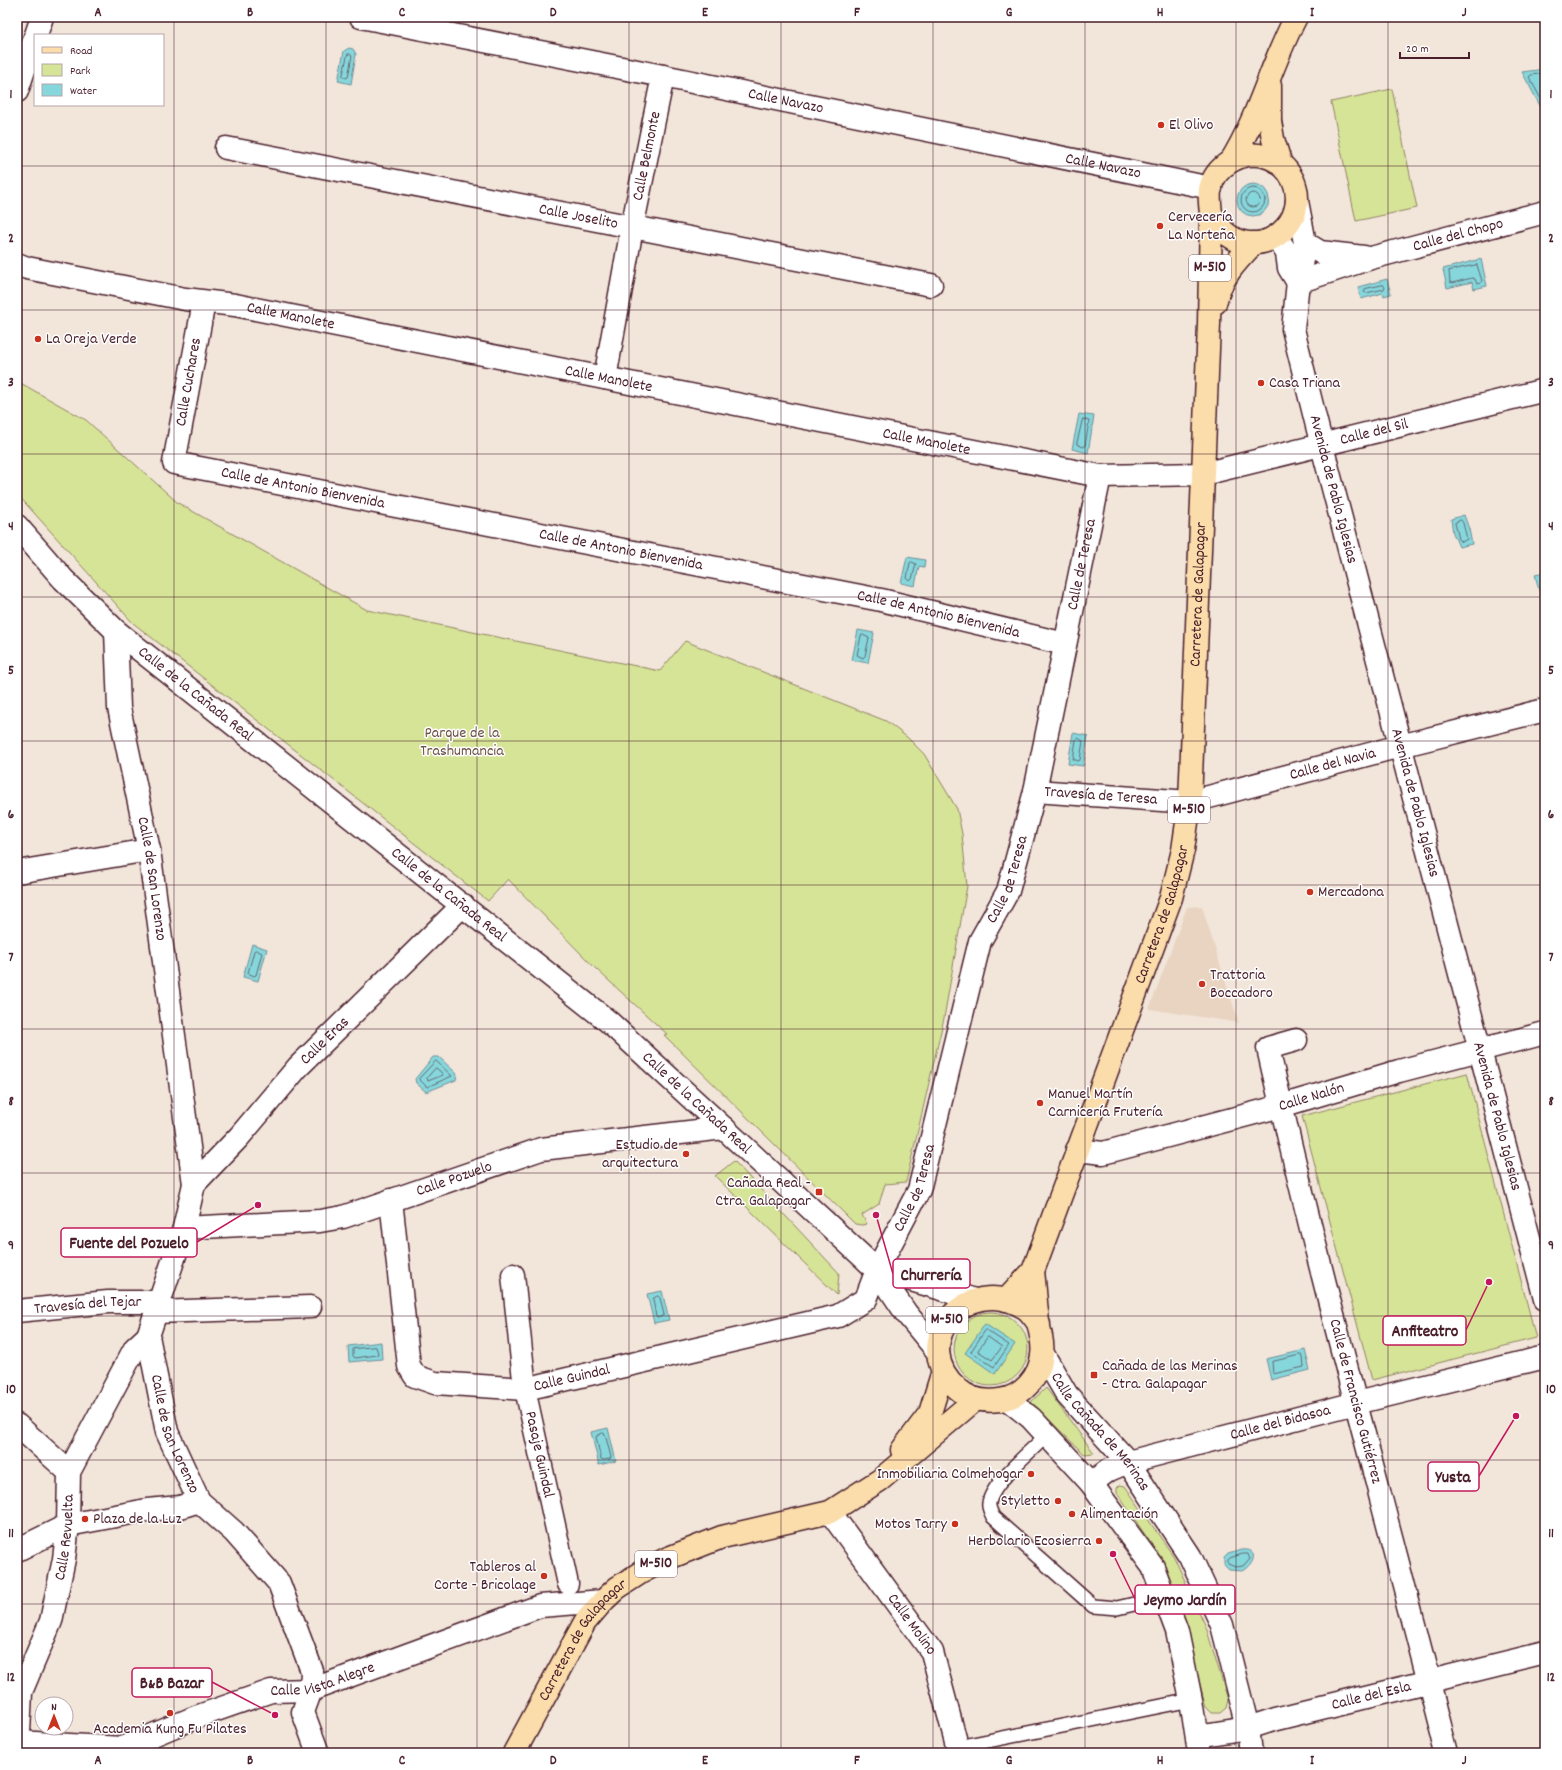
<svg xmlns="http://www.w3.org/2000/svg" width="1562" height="1770" font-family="Dekko,sans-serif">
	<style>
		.built { fill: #e9d4c2 }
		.green { fill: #d6e497; stroke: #908261 }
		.water { fill: #86d7dc; stroke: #6e8d95 }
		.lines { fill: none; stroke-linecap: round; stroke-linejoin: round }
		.shore { stroke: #626972; stroke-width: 1 }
		.service-casing { stroke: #4a1f2b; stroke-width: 16 }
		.pedestrian-casing { stroke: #4a1f2b; stroke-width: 23 }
		.minor-casing { stroke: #4a1f2b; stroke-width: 25 }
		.tertiary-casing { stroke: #4a1f2b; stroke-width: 25 }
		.primary-casing { stroke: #4a1f2b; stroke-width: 25 }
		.service { stroke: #fff; stroke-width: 13 }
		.pedestrian { stroke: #fff; stroke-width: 20 }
		.minor { stroke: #fff; stroke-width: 22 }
		.tertiary { stroke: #fff; stroke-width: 22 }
		.primary { stroke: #faddab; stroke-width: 22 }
		.grid { fill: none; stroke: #4a1f2b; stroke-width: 1; stroke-opacity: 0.55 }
		.poi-dot { fill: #c8321e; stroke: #fff; stroke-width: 1.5 }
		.labels { text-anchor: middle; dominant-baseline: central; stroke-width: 3; stroke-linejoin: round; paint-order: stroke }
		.shield { fill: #fff; stroke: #80626b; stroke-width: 1 }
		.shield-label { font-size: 15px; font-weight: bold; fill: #4a1f2b }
		.street-label { font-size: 16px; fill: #4a1f2b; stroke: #fff }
		.poi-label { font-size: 16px; fill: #4a1f2b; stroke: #fff; text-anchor: start }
		.park-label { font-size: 16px; fill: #6d5046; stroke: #fff }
		.leader { fill: none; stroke: #c2185b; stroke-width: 1.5 }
		.callout-dot { fill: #c2185b; stroke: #fff; stroke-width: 1.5 }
		.callout { fill: #fff; stroke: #c2185b; stroke-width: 1.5 }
		.callout-label { font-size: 17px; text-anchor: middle; font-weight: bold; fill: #4a1f2b }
		.neatline { fill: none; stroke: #4a1f2b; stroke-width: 1.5 }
		.grid-label { font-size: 13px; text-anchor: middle; font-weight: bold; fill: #4a1f2b }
	</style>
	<rect width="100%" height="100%" fill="#f2e6db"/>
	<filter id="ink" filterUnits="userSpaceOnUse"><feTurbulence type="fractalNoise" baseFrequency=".025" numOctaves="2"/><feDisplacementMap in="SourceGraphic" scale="8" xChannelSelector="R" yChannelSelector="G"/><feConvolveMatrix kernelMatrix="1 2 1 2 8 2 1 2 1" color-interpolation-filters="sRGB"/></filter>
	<g filter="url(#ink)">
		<path class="built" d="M1202,906L1223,974L1239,1023L1149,1009L1187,907Z"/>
		<g class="green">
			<path d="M1392,89L1417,208L1356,221L1331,102Z"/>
			<path d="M17,381L86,420L178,503L367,610L660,671L685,641L886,721L908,738L924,754L957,809L962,834L967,886L944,1018L906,1182L885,1184L879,1204L862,1215L867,1224L862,1225L855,1224L664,1035L667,1034L596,969L508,879L488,901L133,623L17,494Z"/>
			<path d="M1467,1073L1536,1338L1372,1380L1302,1116Z"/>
			<path d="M734,1161L839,1273L837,1295L715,1176Z"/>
			<circle cx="991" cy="1349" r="37"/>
			<path d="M1046,1388L1094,1453L1084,1454L1031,1402Z"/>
			<path d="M1120,1485L1125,1486L1174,1557L1206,1627L1228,1700L1226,1708L1220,1713H1212L1206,1707L1185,1630L1164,1563L1117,1493V1488Z"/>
		</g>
		<g class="water">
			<path d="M349,48L353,49L356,54L351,84L338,81L344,51Z"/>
			<path d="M1545,69V115L1522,72Z"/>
			<circle cx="1253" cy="200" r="16"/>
			<path d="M1481,259L1487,286L1474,289L1472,282L1447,288L1443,269Z"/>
			<path d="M1387,279L1391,294L1384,296L1383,293L1361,299L1358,287Z"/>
			<path d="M1079,414L1094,416L1088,453L1072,449Z"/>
			<path d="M1464,515L1469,529L1472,544L1459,547L1453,533L1451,519Z"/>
			<path d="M907,557L925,560L924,567L919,566L915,586L901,583Z"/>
			<path d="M1545,572V607H1543L1535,574Z"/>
			<path d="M858,630L874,633L868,663L852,660Z"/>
			<path d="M1073,733L1088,736L1083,766L1068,764Z"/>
			<path d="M252,944L267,949L258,981L243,977Z"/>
			<path d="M433,1057H439L457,1074L456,1080L426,1092L416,1083L415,1079Z"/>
			<path d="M662,1291L669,1320L654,1323L647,1294Z"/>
			<path d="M985,1324L1015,1344L995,1374L965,1353Z"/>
			<path d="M381,1342L382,1359L349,1362L348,1346Z"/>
			<path d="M1305,1350L1310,1370L1271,1380L1266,1359Z"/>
			<path d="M608,1428L616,1461L599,1465L591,1432Z"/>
			<path d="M1242,1550C1261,1548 1253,1565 1242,1571L1229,1570L1224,1565V1558L1228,1554Z"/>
		</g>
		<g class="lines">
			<g class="shore">
				<path d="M348,54H350L352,56L348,77L346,78L343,76Z"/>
				<path d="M1545,73L1531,75L1529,77L1545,106"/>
				<circle cx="1253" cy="200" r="12"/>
				<circle cx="1253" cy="200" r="7"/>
				<path d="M1477,265L1482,281L1481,283L1477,284L1475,279L1472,278L1452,283L1450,282L1449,271Z"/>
				<path d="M1383,285L1385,287L1384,289L1366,293L1364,292L1365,289Z"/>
				<path d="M1083,419L1089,421L1085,446L1083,447L1077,444Z"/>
				<path d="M1461,520L1463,523L1467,539L1462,542L1459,539L1455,523Z"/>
				<path d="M912,562L916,564L912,579L910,581L907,578L910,563Z"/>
				<path d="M863,635L869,638L865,656L863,658L857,655L861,636Z"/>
				<path d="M1078,738L1083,741L1080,760L1078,761L1073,759L1076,740Z"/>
				<path d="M256,950L262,953L256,975L254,976L248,973L254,951Z"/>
				<path d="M436,1061L452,1076L427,1087L419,1079Z"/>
				<path d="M436,1068L442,1073L443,1075L428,1081L427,1078Z"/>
				<path d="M658,1296L660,1298L664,1315L658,1318L656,1317L653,1299Z"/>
				<path d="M986,1330L1009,1345L994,1367L971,1352Z"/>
				<path d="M988,1337L1002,1347L992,1360L978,1351Z"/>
				<path d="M376,1347L378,1353L377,1355L355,1358L353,1356V1349Z"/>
				<path d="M1301,1355L1303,1357L1304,1367L1273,1374L1272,1362Z"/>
				<path d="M603,1433L605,1434L611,1457L610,1459L603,1460L601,1459L596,1437Z"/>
				<path d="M1243,1554H1248L1250,1558L1243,1566L1235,1567L1228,1564V1560L1230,1558Z"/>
			</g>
			<defs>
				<g id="service">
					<path d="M1047,1435C1032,1450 992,1483 989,1503C988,1508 991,1512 993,1517L1093,1606L1117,1608L1164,1597"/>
					<path d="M958,1747L1191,1700"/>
				</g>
				<g id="pedestrian">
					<path id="s1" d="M525,1389L568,1584"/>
				</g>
				<g id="minor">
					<path id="s2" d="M361,17L663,76L1211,188"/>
					<path d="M36,35L42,17"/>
					<path d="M17,91L35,37"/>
					<path id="s3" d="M226,148L931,285"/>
					<path id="s4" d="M1297,201L1305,243L1298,282L1293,329L1322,446L1545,1299"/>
					<path d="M1276,236L1287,253L1289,268L1297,281"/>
					<path d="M1305,243L1320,252L1364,257"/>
					<path id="s5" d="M17,264L27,268L185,299L235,305L1100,476L1203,474L1545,390"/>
					<path id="s6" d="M1298,282L1371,258L1545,212"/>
					<path id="s7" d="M204,302L174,463L881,600L1065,644"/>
					<path id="s8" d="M605,378L632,228L663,76"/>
					<path id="s9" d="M17,526L63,579L116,631L609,1022L877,1270L906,1313L938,1352"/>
					<path id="s10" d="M116,631L119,708L149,850L194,1184L184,1228L148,1336L167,1432L199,1501L234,1532L279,1583L312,1671L311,1690L303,1712L318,1753"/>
					<path id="s11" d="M1035,791L1190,802L1400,746L1545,710"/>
					<path d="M17,872L149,850"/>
					<path id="s12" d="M1296,1040L1268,1048C1321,1284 1388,1518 1447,1753"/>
					<path id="s13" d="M1077,1150L1103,1153L1281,1106L1399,1071L1545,1033"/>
					<path id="s14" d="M194,1184L239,1137L298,1067L463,905"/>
					<path id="s15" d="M391,1200L409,1366L415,1376L435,1383L525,1389L838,1316L866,1299L877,1270L919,1190L980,941L1008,891L1035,791L1100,476"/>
					<path id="s16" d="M184,1228L320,1221L343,1217L541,1149L724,1128"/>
					<path d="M877,1270L945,1290L974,1300"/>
					<path d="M513,1275L525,1389"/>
					<path id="s17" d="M17,1311L108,1302H159"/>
					<path d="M156,1312L310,1307"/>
					<path d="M17,1425L69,1472"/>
					<path id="s18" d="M1091,1483L1109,1470L1128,1462L1356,1403L1545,1357"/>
					<path id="s19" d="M830,1512L932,1652L959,1753"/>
					<path d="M17,1550L68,1525L147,1510L180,1507L199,1501"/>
					<path id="s20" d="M1197,1736L1248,1728L1276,1719L1545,1653"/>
					<path id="s21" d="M18,1742L122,1748L196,1717L271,1691L311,1690L540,1606L603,1601"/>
					<path id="s22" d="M18,1753L21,1692L51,1621L64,1559L68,1525L69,1472L135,1348L148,1336"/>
				</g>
				<g id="tertiary">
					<path id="s23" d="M1043,1354L1067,1395L1128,1462L1190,1556L1222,1625L1248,1728L1251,1753"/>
					<path d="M1007,1399L1031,1418L1091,1483L1153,1567L1177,1631L1191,1700L1199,1753"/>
				</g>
				<g id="primary">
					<path d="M1270,86V121L1273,139L1281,165"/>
					<path d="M1231,161C1259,116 1271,64 1296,17"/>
					<path d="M1215,303C1222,276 1235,263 1254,243"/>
					<path d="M1033,1271C1035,1288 1036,1305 1038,1322C1040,1333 1044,1344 1042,1355C1040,1377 1022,1397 1000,1400C985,1402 970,1400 958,1389C906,1345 966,1271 1025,1308C1030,1311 1035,1319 1039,1324"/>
					<path id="s24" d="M1006,1300L1033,1271L1171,898L1183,850L1190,802L1209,324L1211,213C1210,205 1209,197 1210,189C1215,166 1241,150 1264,156C1277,159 1287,168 1293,180C1311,221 1264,261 1228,235C1220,229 1216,221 1211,213"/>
					<path d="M902,1450L930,1413L943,1371"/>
					<path id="s25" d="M514,1753L585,1622L603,1601L617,1588L640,1573L666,1559L722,1537L830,1512L880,1480L976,1399"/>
				</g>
			</defs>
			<use href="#service" class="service-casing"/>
			<use href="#pedestrian" class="pedestrian-casing"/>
			<use href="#minor" class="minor-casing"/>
			<use href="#tertiary" class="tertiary-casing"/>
			<use href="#primary" class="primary-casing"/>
			<use href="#service" class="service"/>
			<use href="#pedestrian" class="pedestrian"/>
			<use href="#minor" class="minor"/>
			<use href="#tertiary" class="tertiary"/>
			<use href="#primary" class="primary"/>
		</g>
	</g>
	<path class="grid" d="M174,17V1753M326,17V1753M477,17V1753M629,17V1753M781,17V1753M933,17V1753M1085,17V1753M1236,17V1753M1388,17V1753M17,166H1545M17,310H1545M17,454H1545M17,597H1545M17,741H1545M17,885H1545M17,1029H1545M17,1173H1545M17,1316H1545M17,1460H1545M17,1604H1545"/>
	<g class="poi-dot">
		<circle cx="1161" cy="125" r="4"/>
		<circle cx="1160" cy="226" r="4"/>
		<circle cx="38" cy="339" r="4"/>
		<circle cx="1261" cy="383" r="4"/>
		<circle cx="1310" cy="892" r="4"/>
		<circle cx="1202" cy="984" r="4"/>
		<circle cx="1040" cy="1103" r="4"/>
		<circle cx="686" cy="1154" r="4"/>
		<rect x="815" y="1188" width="8" height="8" rx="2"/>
		<rect x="1090" y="1371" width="8" height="8" rx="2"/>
		<circle cx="1031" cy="1474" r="4"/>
		<circle cx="1058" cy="1501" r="4"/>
		<circle cx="1072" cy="1514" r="4"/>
		<circle cx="85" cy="1519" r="4"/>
		<circle cx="955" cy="1524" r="4"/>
		<circle cx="1099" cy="1541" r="4"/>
		<circle cx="544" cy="1576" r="4"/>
		<circle cx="170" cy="1713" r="4"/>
	</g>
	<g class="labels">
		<g class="shield">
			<rect x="1189" y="255" width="42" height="26" rx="3"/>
			<rect x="1168" y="797" width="42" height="26" rx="3"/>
			<rect x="926" y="1307" width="42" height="26" rx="3"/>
			<rect x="635" y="1551" width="42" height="26" rx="3"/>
		</g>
		<g class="shield-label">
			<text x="1210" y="268">M-510</text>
			<text x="1189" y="810">M-510</text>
			<text x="947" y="1320">M-510</text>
			<text x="656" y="1564">M-510</text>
		</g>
		<g class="street-label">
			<text stroke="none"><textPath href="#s2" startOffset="433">Calle Navazo</textPath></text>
			<text stroke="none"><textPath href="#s8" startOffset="226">Calle Belmonte</textPath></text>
			<text stroke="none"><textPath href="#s2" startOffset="757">Calle Navazo</textPath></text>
			<text stroke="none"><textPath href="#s3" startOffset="359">Calle Joselito</textPath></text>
			<text stroke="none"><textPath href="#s6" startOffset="167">Calle del Chopo</textPath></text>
			<text stroke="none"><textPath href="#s5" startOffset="279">Calle Manolete</textPath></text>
			<text stroke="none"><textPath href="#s5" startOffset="603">Calle Manolete</textPath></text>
			<text transform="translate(189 382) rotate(-80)">Calle Cuchares</text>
			<text stroke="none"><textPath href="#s5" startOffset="1383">Calle del Sil</textPath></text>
			<text stroke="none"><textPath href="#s5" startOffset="927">Calle Manolete</textPath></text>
			<text stroke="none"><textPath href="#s7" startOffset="295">Calle de Antonio Bienvenida</textPath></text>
			<text stroke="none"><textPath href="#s4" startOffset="295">Avenida de Pablo Iglesias</textPath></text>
			<text stroke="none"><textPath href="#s7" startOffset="619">Calle de Antonio Bienvenida</textPath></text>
			<text stroke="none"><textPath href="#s15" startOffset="1414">Calle de Teresa</textPath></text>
			<text stroke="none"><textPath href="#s24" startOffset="743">Carretera de Galapagar</textPath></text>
			<text stroke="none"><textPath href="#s7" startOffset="943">Calle de Antonio Bienvenida</textPath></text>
			<text stroke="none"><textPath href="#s9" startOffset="246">Calle de la Cañada Real</textPath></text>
			<text stroke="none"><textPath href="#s11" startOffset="303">Calle del Navia</textPath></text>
			<text stroke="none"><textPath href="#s11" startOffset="66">Travesía de Teresa</textPath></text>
			<text stroke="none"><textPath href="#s4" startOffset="619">Avenida de Pablo Iglesias</textPath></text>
			<text stroke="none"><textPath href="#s10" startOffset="251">Calle de San Lorenzo</textPath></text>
			<text stroke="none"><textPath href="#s15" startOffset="1090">Calle de Teresa</textPath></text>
			<text stroke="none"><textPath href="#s9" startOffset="569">Calle de la Cañada Real</textPath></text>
			<text stroke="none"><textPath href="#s24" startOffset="419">Carretera de Galapagar</textPath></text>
			<text stroke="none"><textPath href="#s14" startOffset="194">Calle Eras</textPath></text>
			<text stroke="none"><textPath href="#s13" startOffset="242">Calle Nalón</textPath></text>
			<text stroke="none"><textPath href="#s9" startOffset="893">Calle de la Cañada Real</textPath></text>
			<text stroke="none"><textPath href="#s4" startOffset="943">Avenida de Pablo Iglesias</textPath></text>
			<text stroke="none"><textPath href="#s16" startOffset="277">Calle Pozuelo</textPath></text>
			<text stroke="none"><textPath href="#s15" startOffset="766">Calle de Teresa</textPath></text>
			<text stroke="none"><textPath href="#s17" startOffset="71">Travesía del Tejar</textPath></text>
			<text stroke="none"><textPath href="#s15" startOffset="338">Calle Guindal</textPath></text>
			<text stroke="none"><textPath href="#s12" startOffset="393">Calle de Francisco Gutiérrez</textPath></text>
			<text stroke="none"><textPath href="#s18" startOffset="200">Calle del Bidasoa</textPath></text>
			<text stroke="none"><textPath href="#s23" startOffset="97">Calle Cañada de Merinas</textPath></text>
			<text stroke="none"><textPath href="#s10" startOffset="820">Calle de San Lorenzo</textPath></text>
			<text stroke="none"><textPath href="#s1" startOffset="67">Pasaje Guindal</textPath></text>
			<text stroke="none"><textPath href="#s22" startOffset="223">Calle Revuelta</textPath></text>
			<text stroke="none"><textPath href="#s19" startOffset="139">Calle Molino</textPath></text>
			<text stroke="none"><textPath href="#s25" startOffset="133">Carretera de Galapagar</textPath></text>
			<text stroke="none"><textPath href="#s21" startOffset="317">Calle Vista Alegre</textPath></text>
			<text stroke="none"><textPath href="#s20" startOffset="179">Calle del Esla</textPath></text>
		</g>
		<g class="poi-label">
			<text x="1169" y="125">El Olivo</text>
			<text x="1168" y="217">Cervecería<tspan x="1168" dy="18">La Norteña</tspan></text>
			<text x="46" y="339">La Oreja Verde</text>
			<text x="1269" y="383">Casa Triana</text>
			<text x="1318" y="892">Mercadona</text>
			<text x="1210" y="975">Trattoria<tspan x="1210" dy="18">Boccadoro</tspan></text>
			<text x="1048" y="1094">Manuel Martín<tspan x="1048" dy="18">Carnicería Frutería</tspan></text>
			<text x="678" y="1145" text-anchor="end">Estudio de<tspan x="678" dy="18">arquitectura</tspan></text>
			<text x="811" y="1183" text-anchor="end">Cañada Real -<tspan x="811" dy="18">Ctra. Galapagar</tspan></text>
			<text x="1102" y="1366">Cañada de las Merinas<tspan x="1102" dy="18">- Ctra. Galapagar</tspan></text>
			<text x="1023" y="1474" text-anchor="end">Inmobiliaria Colmehogar</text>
			<text x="1050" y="1501" text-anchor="end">Styletto</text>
			<text x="1080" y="1514">Alimentación</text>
			<text x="93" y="1519">Plaza de la Luz</text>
			<text x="947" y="1524" text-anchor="end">Motos Tarry</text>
			<text x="1091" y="1541" text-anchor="end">Herbolario Ecosierra</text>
			<text x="536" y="1567" text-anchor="end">Tableros al<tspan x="536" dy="18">Corte - Bricolage</tspan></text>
			<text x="170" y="1729" text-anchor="middle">Academia Kung Fu Pilates</text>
		</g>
		<g class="park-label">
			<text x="462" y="733">Parque de la<tspan x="462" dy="18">Trashumancia</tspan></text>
		</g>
	</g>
	<path class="leader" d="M258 1205L197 1242M876 1215L893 1274M1489 1282L1466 1330M1516 1416L1479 1476M1113 1554L1135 1599M275 1715L212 1682"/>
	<g class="callout-dot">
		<circle cx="258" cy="1205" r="4"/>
		<circle cx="876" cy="1215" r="4"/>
		<circle cx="1489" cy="1282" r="4"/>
		<circle cx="1516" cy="1416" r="4"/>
		<circle cx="1113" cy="1554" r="4"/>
		<circle cx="275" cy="1715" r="4"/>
	</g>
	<g class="callout">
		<rect x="61" y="1228" width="136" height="29" rx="4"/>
		<rect x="893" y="1259" width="77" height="29" rx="4"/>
		<rect x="1383" y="1316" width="83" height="29" rx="4"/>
		<rect x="1428" y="1462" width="51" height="29" rx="4"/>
		<rect x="1135" y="1585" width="100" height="29" rx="4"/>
		<rect x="132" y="1668" width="80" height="29" rx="4"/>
	</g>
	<g class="callout-label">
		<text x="129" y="1248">Fuente del Pozuelo</text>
		<text x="931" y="1280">Churrería</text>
		<text x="1425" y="1336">Anfiteatro</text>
		<text x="1453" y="1482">Yusta</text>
		<text x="1185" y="1605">Jeymo Jardín</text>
		<text x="172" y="1688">B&amp;B Bazar</text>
	</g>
	<rect width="1562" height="1770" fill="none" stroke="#fff" stroke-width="44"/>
	<rect x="34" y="34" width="130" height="72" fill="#ffffff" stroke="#b7a5aa"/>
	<rect x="42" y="47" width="20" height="6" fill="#faddab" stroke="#b7a5aa"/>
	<text x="70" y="54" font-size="12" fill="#4a1f2b">Road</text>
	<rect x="42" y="64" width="20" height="12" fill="#d6e497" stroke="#b7a5aa"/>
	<text x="70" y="74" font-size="12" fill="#4a1f2b">Park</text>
	<rect x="42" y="84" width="20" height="12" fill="#86d7dc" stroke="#b7a5aa"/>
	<text x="70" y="94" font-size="12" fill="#4a1f2b">Water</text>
	<g transform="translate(54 1716)"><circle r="19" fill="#ffffff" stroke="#b7a5aa"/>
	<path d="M0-3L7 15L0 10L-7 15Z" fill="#c8321e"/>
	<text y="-6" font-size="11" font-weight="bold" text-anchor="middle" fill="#4a1f2b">N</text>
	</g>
	<path d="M1400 52v6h69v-6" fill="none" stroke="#4a1f2b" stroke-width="2"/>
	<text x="1406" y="52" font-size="12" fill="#4a1f2b" stroke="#ffffff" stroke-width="3" paint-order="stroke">20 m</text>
	<rect x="22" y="22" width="1518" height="1726" class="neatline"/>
	<g class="grid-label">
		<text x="98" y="16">A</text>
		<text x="250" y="16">B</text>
		<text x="402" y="16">C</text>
		<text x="553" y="16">D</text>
		<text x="705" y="16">E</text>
		<text x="857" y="16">F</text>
		<text x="1009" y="16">G</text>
		<text x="1160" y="16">H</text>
		<text x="1312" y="16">I</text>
		<text x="1464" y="16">J</text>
		<text x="11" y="98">1</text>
		<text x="1551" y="98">1</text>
		<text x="11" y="242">2</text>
		<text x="1551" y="242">2</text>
		<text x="11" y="386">3</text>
		<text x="1551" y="386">3</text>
		<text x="11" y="530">4</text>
		<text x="1551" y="530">4</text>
		<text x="11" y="674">5</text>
		<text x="1551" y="674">5</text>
		<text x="11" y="818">6</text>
		<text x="1551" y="818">6</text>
		<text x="11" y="961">7</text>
		<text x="1551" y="961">7</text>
		<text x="11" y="1105">8</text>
		<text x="1551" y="1105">8</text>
		<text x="11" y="1249">9</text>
		<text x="1551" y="1249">9</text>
		<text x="11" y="1393">10</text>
		<text x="1551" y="1393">10</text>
		<text x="11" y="1537">11</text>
		<text x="1551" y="1537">11</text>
		<text x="11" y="1681">12</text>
		<text x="1551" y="1681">12</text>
		<text x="98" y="1764">A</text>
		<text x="250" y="1764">B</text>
		<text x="402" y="1764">C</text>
		<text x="553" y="1764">D</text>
		<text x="705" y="1764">E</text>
		<text x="857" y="1764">F</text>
		<text x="1009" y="1764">G</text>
		<text x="1160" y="1764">H</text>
		<text x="1312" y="1764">I</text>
		<text x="1464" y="1764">J</text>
	</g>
</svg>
